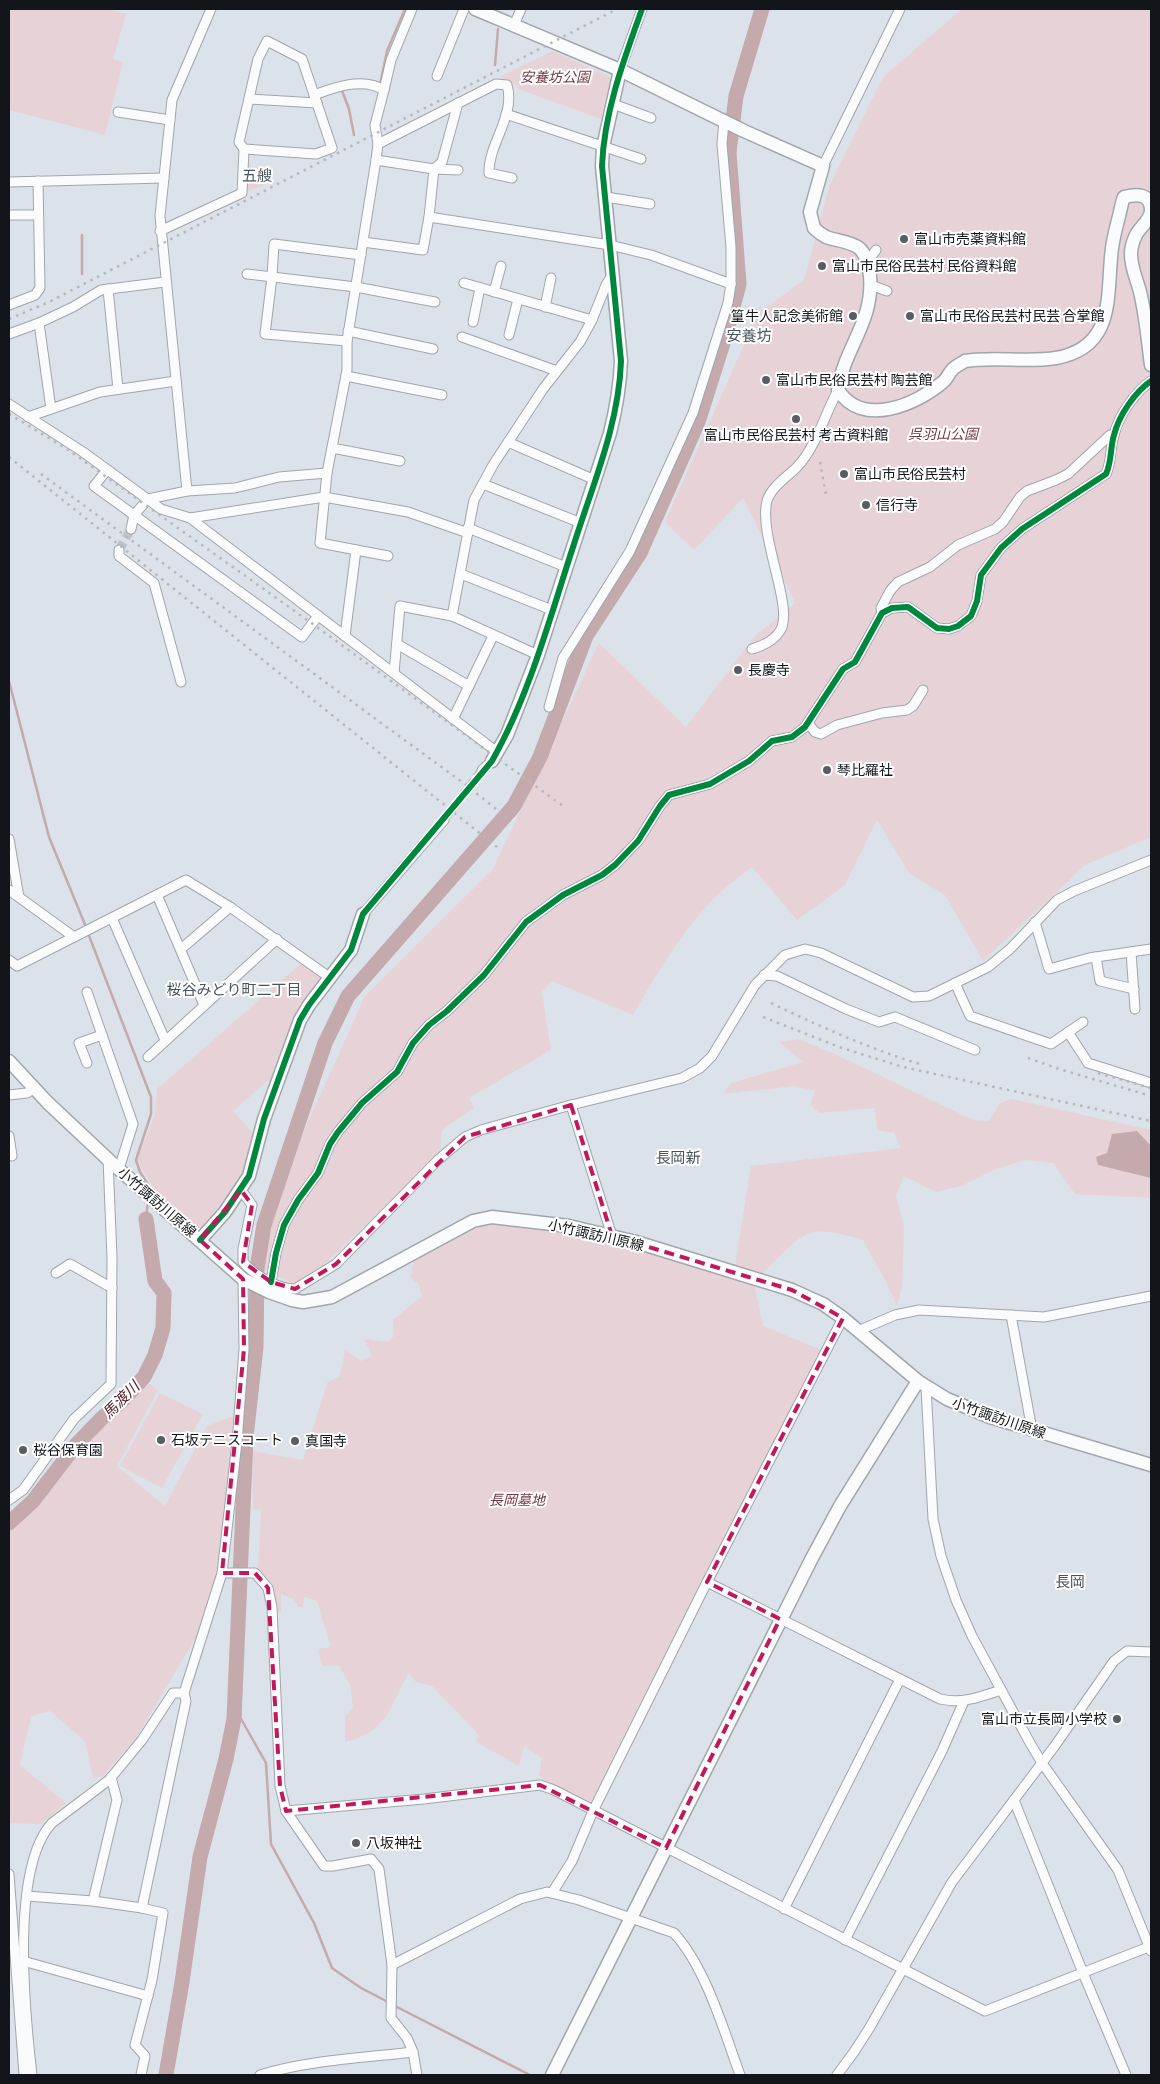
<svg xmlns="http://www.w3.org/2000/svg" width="1160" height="2084" font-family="'Crimson Pro','Noto Sans JP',serif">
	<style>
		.green { fill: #e7d3d7 }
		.water { fill: #c4a9ad }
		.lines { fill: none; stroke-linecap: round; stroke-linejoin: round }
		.stream { stroke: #c4a9ad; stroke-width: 2.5 }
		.river { stroke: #c4a9ad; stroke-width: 15 }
		.street-tunnel { stroke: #bdc3ca; stroke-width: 9; stroke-dasharray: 9 4.5; stroke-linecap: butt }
		.street-casing { stroke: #a0a6ab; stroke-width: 11 }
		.secondary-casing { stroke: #a0a6ab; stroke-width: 15 }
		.street { stroke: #fafbfc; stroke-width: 9 }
		.secondary { stroke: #fafbfc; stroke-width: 12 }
		.rail { stroke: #b7b8ba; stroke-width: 2.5; stroke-dasharray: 2.5 5; stroke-linecap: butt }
		.cycleway-casing { stroke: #fff; stroke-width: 9 }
		.cycleway { stroke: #00873e; stroke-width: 6 }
		.marked { fill: none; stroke: #c2185b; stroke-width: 4; stroke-dasharray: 10 6; stroke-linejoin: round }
		.poi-dot { fill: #585d63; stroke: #fff; stroke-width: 2 }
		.labels { text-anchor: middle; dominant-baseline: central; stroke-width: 4; stroke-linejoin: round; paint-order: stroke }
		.park-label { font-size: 14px; font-style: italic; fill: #733a41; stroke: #fff }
		.poi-label { font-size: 14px; fill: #12161b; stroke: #fff; text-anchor: start }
		.street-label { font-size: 14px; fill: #12161b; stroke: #fff }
		.neighbourhood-label { font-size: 15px; fill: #4a5560; stroke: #fff }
		.water-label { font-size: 15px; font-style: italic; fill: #4b161f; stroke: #fff }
	</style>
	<rect width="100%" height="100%" fill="#dbe2e9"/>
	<g class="green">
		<path d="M9,9H107L126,14L113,59L123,62L105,135L9,110Z"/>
		<path d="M962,9H1151V837L1085,865L983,961L945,895L909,873L877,820L845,885L797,920L752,867C743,874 734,881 725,888C686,923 659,970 633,1015L552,981L542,992L551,1050L469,1098L474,1108L442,1130L440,1153L324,1265L293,1284L261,1268L268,1222L290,1162L365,996L493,869L599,643L686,727L755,636L795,603L743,498L694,550L665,522L758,313L804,280L830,184L883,77Z"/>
		<path d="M553,51L610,77L601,119L516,88L517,85L499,77Z"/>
		<path d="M247,167L265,168L263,186L245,192Z"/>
		<path d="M303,962L321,976V980L274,1075L233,1111L256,1137L255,1147L234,1195L201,1228H193L153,1192L152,1185L140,1166L138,1158L155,1114L157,1089Z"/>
		<path d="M799,1039L839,1056L973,1120L989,1121L999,1104L1011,1099L1151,1130V1146L1130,1172L1151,1178V1198L1075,1194L1053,1163L1025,1160L993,1170L961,1186L936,1192L904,1176L896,1195L904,1227L902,1288L897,1306L885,1280L863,1240C850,1236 822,1228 809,1233C791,1241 776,1261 761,1274L735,1266L751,1166L901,1148L894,1133L877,1130L875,1108L819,1113L810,1104L815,1091L795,1086L723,1094L731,1083L803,1062L779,1042Z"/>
		<path d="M492,1217L625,1246L754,1284L763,1326L822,1350L593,1802L585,1804L539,1776L542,1758L524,1746L519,1766L476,1742L479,1735L432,1686L416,1682L409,1673C388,1707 390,1731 345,1742V1716L353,1708L350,1684L339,1666H322L318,1649L331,1647L317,1601L304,1597L303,1607H298L294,1599L281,1594V1613L274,1611L264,1578L258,1568L261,1510L253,1509L252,1451L303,1460L327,1383L340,1376L345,1350L361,1361L372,1356L364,1339L387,1342L394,1336L393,1320L422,1296L419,1284L410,1278L415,1257Z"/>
		<path d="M146,1381L158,1390L117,1466L165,1506L207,1426L233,1416L219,1571L200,1630L136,1738L103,1776L93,1778L85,1741L50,1711L31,1716L20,1765L66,1803L41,1824L9,1823V1531L38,1502L74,1452Z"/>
		<path d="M160,1393L203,1414L162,1488L120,1466Z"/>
	</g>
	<path class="water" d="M1137,1131L1151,1146V1178L1098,1165L1096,1157L1107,1153L1112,1134Z"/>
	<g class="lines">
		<g class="stream">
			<path d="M495,65L498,29"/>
			<path d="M380,85L387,51L405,9"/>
			<path d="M341,88L349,109L354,135"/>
			<path d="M82,274V235"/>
			<path d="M9,681L49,837L86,927"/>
			<path d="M88,933L151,1097V1114L136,1160L140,1172L149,1186V1189"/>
			<path d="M146,1219L148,1200"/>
			<path d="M234,1691L241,1692L240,1717L266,1763L271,1844L314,1923L332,1968L361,1988L388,2002"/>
			<path d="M393,2005L530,2075"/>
		</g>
		<g class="river">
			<path d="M9,1523L33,1501L76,1445L101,1419L123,1400L144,1377L155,1355L163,1328L164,1293L155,1281L146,1219"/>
			<path d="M166,2075L182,1982L200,1857L226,1759L234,1719L246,1437L256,1347L257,1268L264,1225L325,1043L348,996L514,806L540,757L586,636L640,553L698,422L726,334L739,284L729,152L736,96L762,9"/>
		</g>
		<g class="street-tunnel">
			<path d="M119,550L131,529"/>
			<path d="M444,820L482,770"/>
		</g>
		<defs>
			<g id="street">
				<path d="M514,25L521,9"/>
				<path d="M267,41L302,59L332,148L316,154L244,149L239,142L258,59Z"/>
				<path d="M620,70L642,9"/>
				<path d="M437,76L464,9"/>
				<path d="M314,95C335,87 363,77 384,90"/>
				<path d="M249,99L317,103"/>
				<path d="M613,104L651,118"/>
				<path d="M118,112L170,120"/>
				<path d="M506,114L641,159"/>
				<path d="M378,144L496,84L507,85C516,116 488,144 489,173L512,178"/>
				<path d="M376,160L434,169L458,170"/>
				<path d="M823,166L900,9"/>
				<path d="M9,182L164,178"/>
				<path d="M606,197L650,204"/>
				<path d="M9,215H38"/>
				<path d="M429,217L610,245L651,255L731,284"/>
				<path d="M160,231L242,193L244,149"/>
				<path d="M363,242L423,250L429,217L434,169L442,162L458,103"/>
				<path d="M868,261L876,250"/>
				<path d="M247,274L356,287L435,302"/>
				<path d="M464,283L592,320"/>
				<path d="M871,285L887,291"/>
				<path d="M108,289L118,389"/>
				<path d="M494,292L501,266"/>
				<path d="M9,305L35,295L40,288L38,181"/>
				<path d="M545,307L551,278"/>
				<path d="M473,322L480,288"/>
				<path d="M39,323L51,409"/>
				<path d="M348,331L433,349"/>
				<path d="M9,334L39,323L73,307L101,290L165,282"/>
				<path d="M509,335L518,299"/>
				<path d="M462,337L557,371"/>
				<path d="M347,341L265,334L272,277L274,244L361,255"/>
				<path d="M346,376L442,395"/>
				<path d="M9,404L83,452L161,509L190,518L497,752"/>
				<path d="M28,417L100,392L176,381"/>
				<path d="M508,442L595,480"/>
				<path d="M332,448L400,461"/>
				<path d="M107,470L94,486L302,637L318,616"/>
				<path d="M483,484L581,523"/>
				<path d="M187,491L160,216L172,100L211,9"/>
				<path d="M190,518L324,497L408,512L468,533"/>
				<path d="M468,528L566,567"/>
				<path d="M131,529L134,515L148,499L187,491L235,488L279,477L327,473"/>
				<path d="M119,550V556L154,583L181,682"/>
				<path d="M388,556L320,543L327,473L347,370V341L376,160L378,144L375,125L384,90L391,60L412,9"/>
				<path d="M461,574L552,610"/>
				<path d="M882,613L881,608L890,591L898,582L930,567L958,545L995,529L1003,522L1020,497L1027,491L1056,480L1068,474L1110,435L1114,436"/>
				<path d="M452,616L474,500L493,465L543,389L580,342L592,320L606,285L613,274"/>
				<path d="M345,636L356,550"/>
				<path d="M397,644L469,686"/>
				<path d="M752,649C762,646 774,641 780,631C795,609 758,536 767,501C771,487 787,477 797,467C816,447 825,414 838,390"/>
				<path d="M394,673L400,606L452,616L538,655"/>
				<path d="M549,707L563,658L630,551L693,413L728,303L731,284V247L722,144L724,121"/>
				<path d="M453,719L493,636"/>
				<path d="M808,723L815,732L821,734L837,725L882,713L907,710L913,706L923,690"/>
				<path d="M482,770L492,761"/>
				<path d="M9,839L19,897"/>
				<path d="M9,890L74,937L17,966L9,960"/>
				<path d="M157,895L204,1005"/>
				<path d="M363,914L444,820"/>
				<path d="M112,918L165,1040"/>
				<path d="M1035,922L1049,969L1089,958L1151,949"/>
				<path d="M74,937L186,880L230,907L329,977"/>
				<path d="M181,949L230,907"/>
				<path d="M1131,952L1135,1009"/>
				<path d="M1096,957L1100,981L1134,989"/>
				<path d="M764,975L777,976L846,1009L879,1022L895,1017L975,1050"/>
				<path d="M955,983L970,1016L1051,1044L1083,1022"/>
				<path d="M87,992L133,1124L119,1169"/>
				<path d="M1068,1032L1088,1063L1151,1083"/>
				<path d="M148,1057L277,939"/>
				<path d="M87,1063L79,1043L102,1035"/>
				<path d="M9,1095L27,1093L34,1088"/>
				<path d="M571,1105L612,1236"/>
				<path d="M9,1136L12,1156"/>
				<path d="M241,1190L252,1205L243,1249V1262C254,1275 278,1289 295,1289L336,1264L438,1160L465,1137L481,1130L571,1105L682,1078L700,1068L712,1056L755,985L785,955L805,949L821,953L913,997L929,996L988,967L1010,949L1057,900L1074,891L1151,860"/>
				<path d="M56,1273L70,1264L112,1288"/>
				<path d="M271,1282L276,1253L284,1225L298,1200L318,1173L330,1144L338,1132L362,1103L397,1072L413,1043L429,1025L447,1011L484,975L526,922L563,895L602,875L615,865L638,841L660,806L669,795L710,784L749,761L772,741L792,737L805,727L843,669L855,662L882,613L892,608L908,607L937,628L949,629L958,626L971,616L977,601L981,575L1001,548L1022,529L1106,474C1112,461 1110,448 1114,435C1119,415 1135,392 1151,381"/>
				<path d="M1011,1315L1032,1430"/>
				<path d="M858,1331L895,1315L919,1310L1044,1317L1151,1296"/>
				<path d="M926,1387L933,1519L941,1556L956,1600L972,1636L1030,1743L1042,1763L1118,1870L1151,1951"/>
				<path d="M9,1500L23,1490L74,1419L111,1384L112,1258L108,1159"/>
				<path d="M222,1573H255L268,1588L272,1607L280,1786L286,1811L324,1866H333L371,1859L379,1869L392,1965L391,2018L407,2038L413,2052L417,2075"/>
				<path d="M707,1582L940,1699C962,1704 980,1697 1001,1690"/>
				<path d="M1014,1800L1083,1973L1126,2075"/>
				<path d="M286,1811L424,1799L540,1785L554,1790L985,2011L1151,1946"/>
				<path d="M9,1874L24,2075"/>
				<path d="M552,1893L572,1861L593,1811L707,1582L843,1318"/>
				<path d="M27,1896L93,1901L142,1908L186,1701L184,1693L222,1573L237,1442L244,1349L243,1279"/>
				<path d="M93,1901L117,1800L111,1777"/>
				<path d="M784,1909L900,1679"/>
				<path d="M845,1940L942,1751L964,1701"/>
				<path d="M23,1961L148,1996"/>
				<path d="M392,1965L520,1899L547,1892L579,1900L674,1933C706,1968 724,2031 740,2075"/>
				<path d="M32,2075C25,2015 10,1868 52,1823L109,1780L142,1740L173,1693H184"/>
				<path d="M141,2075L145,2056L135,2045L152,1980L163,1913L142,1908"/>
				<path d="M260,2075C310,2060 362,2058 413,2052"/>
				<path d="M837,2075L854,2052L870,2027L952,1882L1054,1747L1114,1661L1127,1651L1151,1652"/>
			</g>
			<g id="secondary">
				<path d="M475,9L620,70L744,131L823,166L810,212L814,228C818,232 822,235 826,237C837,241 850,241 859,248C867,255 869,266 870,276C874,322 844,348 838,390C862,428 916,405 943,382C947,379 949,373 952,370C955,366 961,364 965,361C995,356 1026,363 1056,358C1117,347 1106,294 1112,248C1114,233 1119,218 1122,203L1124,197C1136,194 1150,193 1151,209C1152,219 1140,227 1136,235C1133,241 1131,249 1131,254C1131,270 1138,281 1141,296C1146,319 1148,342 1151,365"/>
				<path d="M492,761L507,735L538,655L610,433C616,409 620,386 621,361L602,166L603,147L620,70"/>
				<path d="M9,1061L48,1103L113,1164L243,1279L269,1292L292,1300L303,1302L332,1297L473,1221L492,1217L569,1226L636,1242L792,1290L823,1304L843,1318L918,1381L947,1399L990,1417L1151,1465"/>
				<path d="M200,1240L225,1212L249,1176L264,1119L300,1020L309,1005L351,950L363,914"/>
				<path d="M552,2075L812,1558L840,1506L918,1381"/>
			</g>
		</defs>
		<use href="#street" class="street-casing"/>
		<use href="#secondary" class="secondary-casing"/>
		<use href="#street" class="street"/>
		<use href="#secondary" class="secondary"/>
		<g class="rail">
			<path d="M9,319L49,302L617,9"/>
			<path d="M9,414L67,449L310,622L563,806"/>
			<path d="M9,457L497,847"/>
			<path d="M820,462L826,495"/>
			<path d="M41,474L466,785L511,821"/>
			<path d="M771,1003C821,1027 870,1049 923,1065"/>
			<path d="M763,1017L839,1047L903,1067L1151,1121"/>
			<path d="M1028,1058L1059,1069L1151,1096"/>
			<path d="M1098,1073L1151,1088"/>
		</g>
		<defs>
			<g id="cycleway">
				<path d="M200,1240L225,1212L249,1176L264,1119L300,1020L309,1005L351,950L363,914L492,761C530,694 550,617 574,544C593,484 619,424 621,361L602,166C604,112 624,59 642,9"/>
				<path d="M271,1282L276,1253L284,1225L298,1200L318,1173L330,1144L338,1132L362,1103L397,1072L413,1043L429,1025L447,1011L484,975L526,922L563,895L602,875L615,865L638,841L660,806L669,795L710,784L749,761L772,741L792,737L805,727L843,669L855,662L882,613L892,608L908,607L937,628L949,629L958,626L971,616L977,601L981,575L1001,548L1022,529L1106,474C1112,461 1110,448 1114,435C1119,415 1135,392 1151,381"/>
			</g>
		</defs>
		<use href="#cycleway" class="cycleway-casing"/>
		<use href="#cycleway" class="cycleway"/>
	</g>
	<path class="marked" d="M571,1105L612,1236L792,1290L843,1318L707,1582L780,1619L666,1848L540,1785L286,1811L280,1786L268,1588L255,1573H222L244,1349L243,1279L200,1240L241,1190L252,1205L243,1262L271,1282L295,1289L336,1264L465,1137Z"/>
	<g class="poi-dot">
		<circle cx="904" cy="239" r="5"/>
		<circle cx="822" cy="266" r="5"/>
		<circle cx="853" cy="316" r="5"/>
		<circle cx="910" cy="316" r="5"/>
		<circle cx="766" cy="380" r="5"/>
		<circle cx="796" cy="419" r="5"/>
		<circle cx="844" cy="474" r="5"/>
		<circle cx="866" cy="505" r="5"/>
		<circle cx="738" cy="670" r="5"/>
		<circle cx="827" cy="770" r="5"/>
		<circle cx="161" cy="1440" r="5"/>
		<circle cx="295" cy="1441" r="5"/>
		<circle cx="23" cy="1450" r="5"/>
		<circle cx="1117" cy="1719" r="5"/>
		<circle cx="356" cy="1843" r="5"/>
	</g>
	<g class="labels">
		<g class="park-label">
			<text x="555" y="77">安養坊公園</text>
			<text x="943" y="434">呉羽山公園</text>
			<text x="517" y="1500">長岡墓地</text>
		</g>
		<g class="poi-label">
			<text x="914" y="239">富山市売薬資料館</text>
			<text x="832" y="266">富山市民俗民芸村 民俗資料館</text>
			<text x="843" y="316" text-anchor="end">篁牛人記念美術館</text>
			<text x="920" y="316">富山市民俗民芸村民芸 合掌館</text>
			<text x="776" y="380">富山市民俗民芸村 陶芸館</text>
			<text x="796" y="435" text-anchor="middle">富山市民俗民芸村 考古資料館</text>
			<text x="854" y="474">富山市民俗民芸村</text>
			<text x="876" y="505">信行寺</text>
			<text x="748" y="670">長慶寺</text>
			<text x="837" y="770">琴比羅社</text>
			<text x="171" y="1440">石坂テニスコート</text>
			<text x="305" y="1441">真国寺</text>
			<text x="33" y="1450">桜谷保育園</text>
			<text x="1107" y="1719" text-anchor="end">富山市立長岡小学校</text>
			<text x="366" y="1843">八坂神社</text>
		</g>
		<g class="street-label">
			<text transform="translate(157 1202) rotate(41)">小竹諏訪川原線</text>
			<text transform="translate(596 1235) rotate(13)">小竹諏訪川原線</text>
			<text transform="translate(999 1418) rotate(19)">小竹諏訪川原線</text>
		</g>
		<g class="neighbourhood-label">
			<text x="257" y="176">五艘</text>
			<text x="749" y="336">安養坊</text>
			<text x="234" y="990">桜谷みどり町二丁目</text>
			<text x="678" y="1158">長岡新</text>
			<text x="1070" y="1582">長岡</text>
		</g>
		<g class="water-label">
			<text transform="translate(121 1400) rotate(-45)">馬渡川</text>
		</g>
	</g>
	<rect width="1160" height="2084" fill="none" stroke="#12161b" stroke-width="20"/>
</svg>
